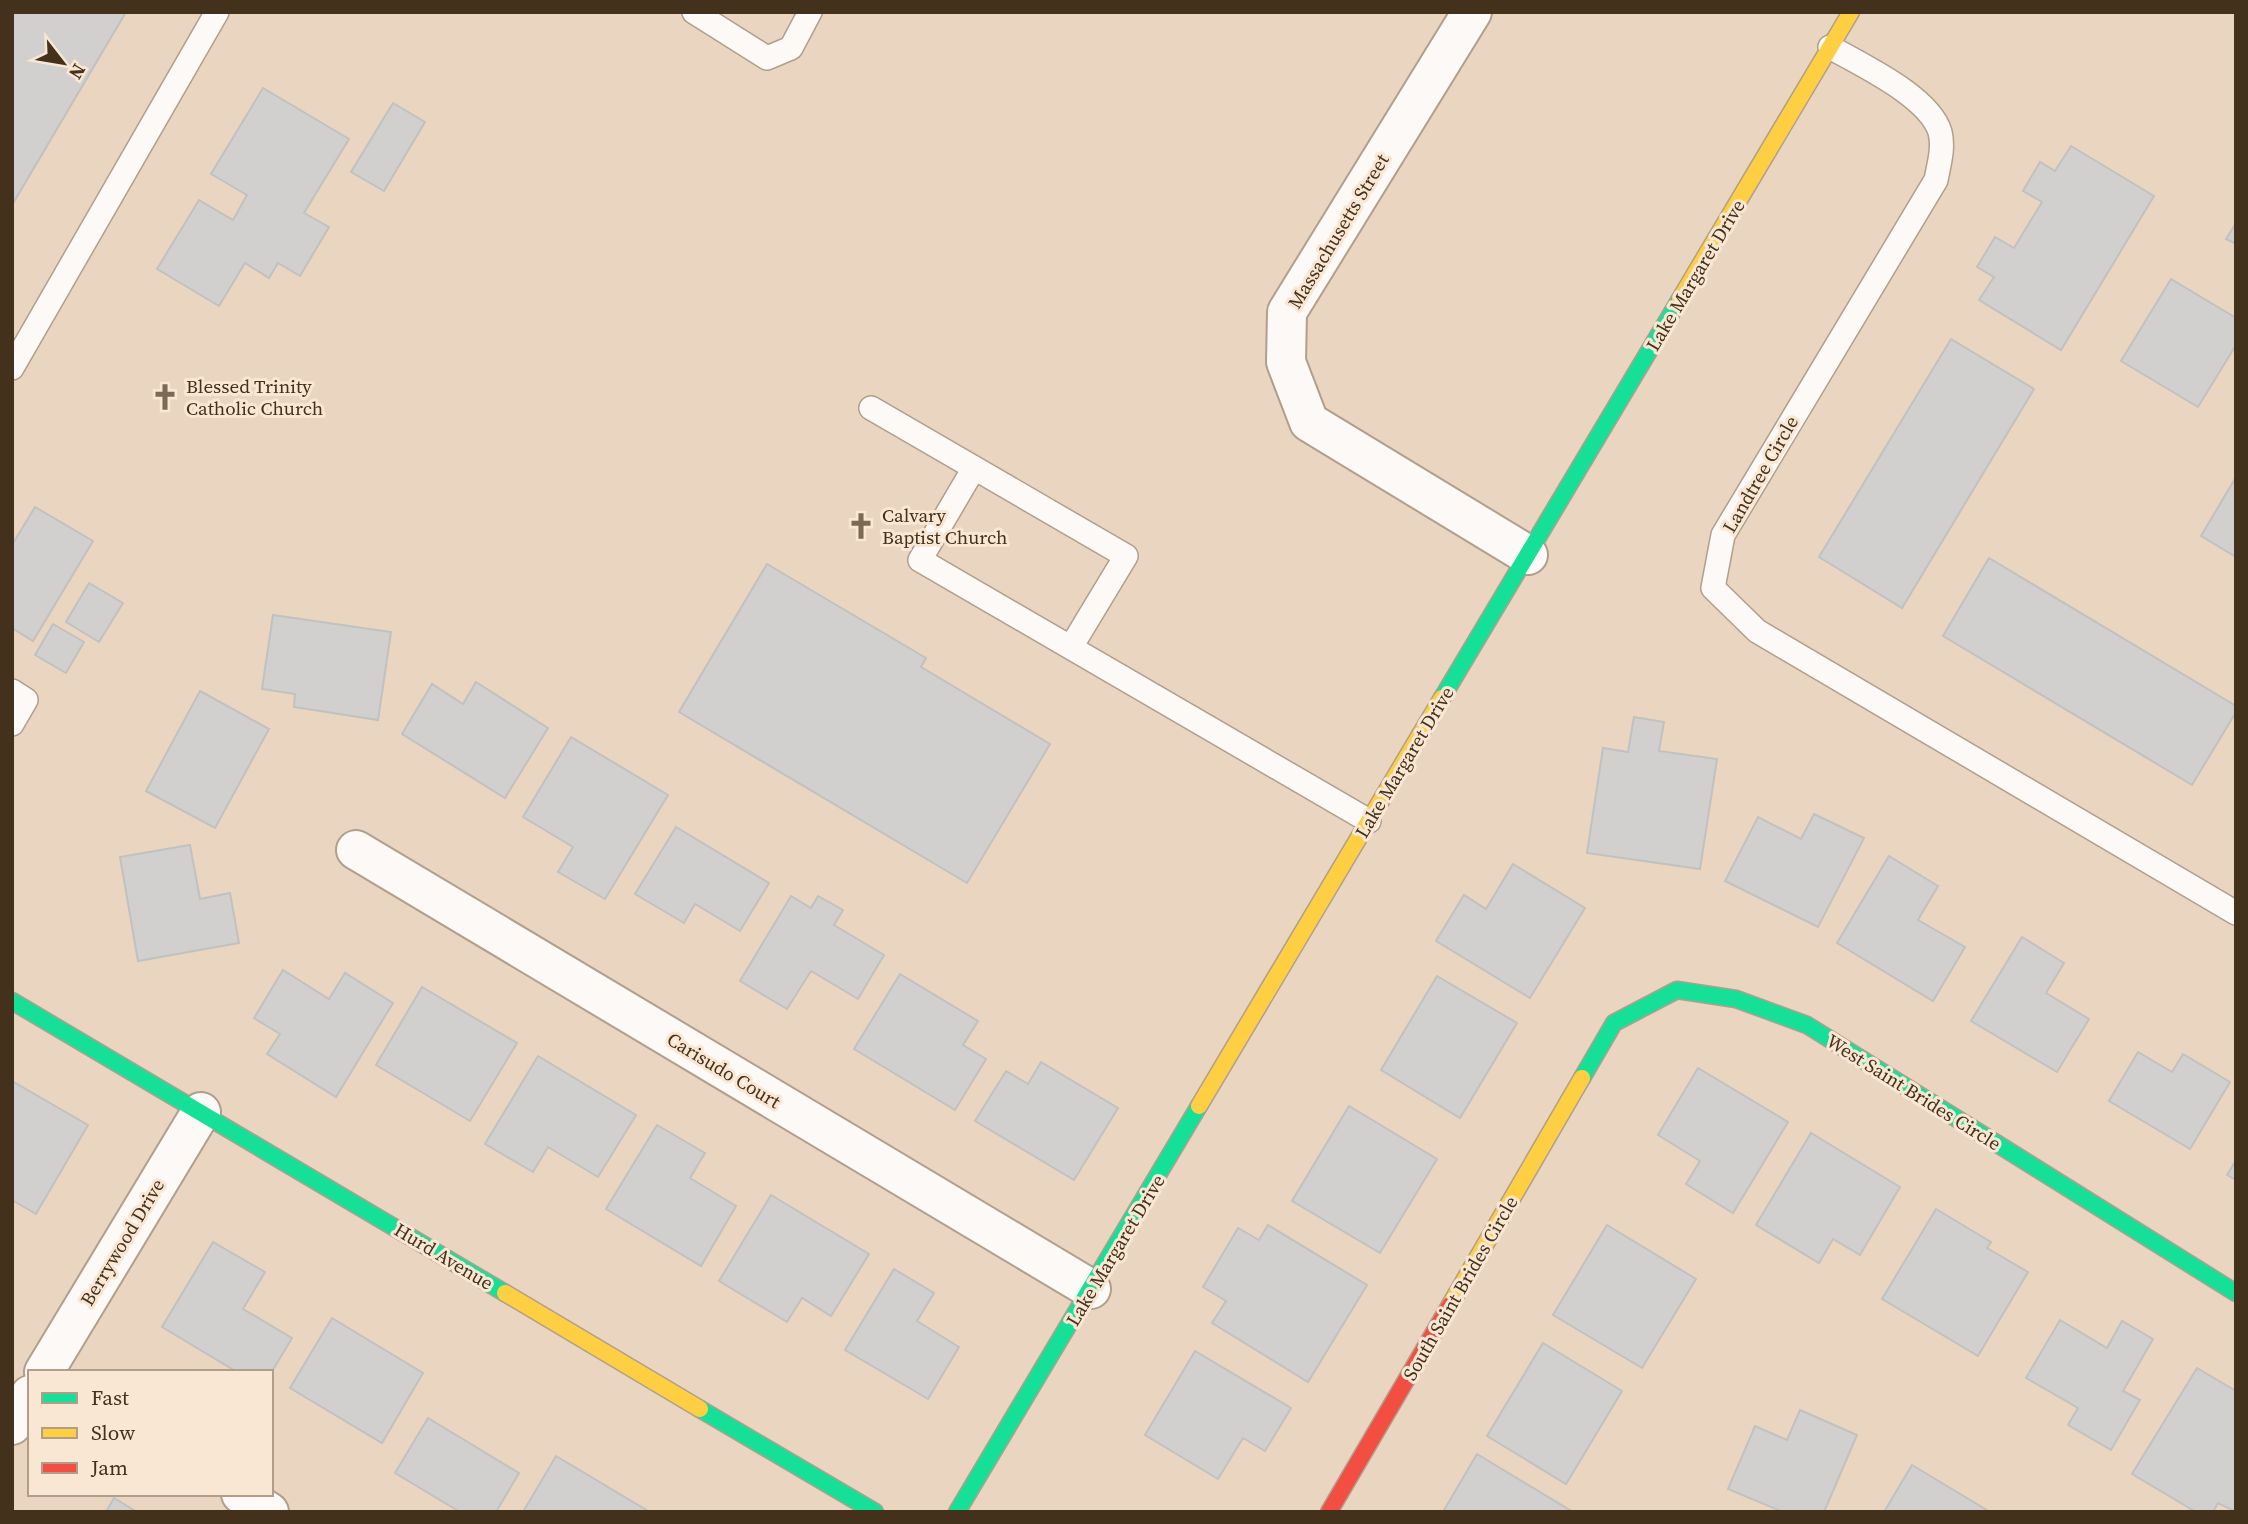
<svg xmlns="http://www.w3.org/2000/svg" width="2248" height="1524" font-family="'Source Serif 4',serif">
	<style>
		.building { fill: #d1d0cf; stroke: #c1c1c0; stroke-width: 2 }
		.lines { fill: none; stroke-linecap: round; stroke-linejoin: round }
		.lane-casing { stroke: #b09f8c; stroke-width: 26 }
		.street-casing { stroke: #b09f8c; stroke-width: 42 }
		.fast-casing { stroke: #b09f8c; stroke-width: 19 }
		.slow-casing { stroke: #b09f8c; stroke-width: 19 }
		.jam-casing { stroke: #b09f8c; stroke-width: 19 }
		.lane { stroke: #fcf9f6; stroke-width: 23 }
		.street { stroke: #fcf9f6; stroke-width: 38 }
		.fast { stroke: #16e098; stroke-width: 16 }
		.slow { stroke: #ffcf43; stroke-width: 16 }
		.jam { stroke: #f24e42; stroke-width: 16 }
		.labels { text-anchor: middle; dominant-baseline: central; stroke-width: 6; stroke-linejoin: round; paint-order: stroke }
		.street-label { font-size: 19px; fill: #43311c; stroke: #fae7d3 }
		.poi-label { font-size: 19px; fill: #43311c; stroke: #fae7d3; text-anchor: start }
	</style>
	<rect width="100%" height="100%" fill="#ead5c0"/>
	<g class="building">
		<path d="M12,12H126L12,205Z"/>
		<path d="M263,88L349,139L304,213L329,227L300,276L278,263L269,278L245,263L219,306L157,269L199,200L233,220L247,195L211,174Z"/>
		<path d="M393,103L425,122L384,191L351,172Z"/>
		<path d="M2071,146L2154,196L2061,350L1979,300L1994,277L1977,267L1995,237L2014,248L2042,202L2023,191L2040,162L2055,171Z"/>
		<path d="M2236,223V244L2226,239Z"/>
		<path d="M2171,279L2236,318V345L2198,407L2121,361Z"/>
		<path d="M1951,339L2034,389L1902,608L1819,557Z"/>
		<path d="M2236,477V557L2201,536Z"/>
		<path d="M35,507L93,541L33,641L12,628V545Z"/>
		<path d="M1989,558L2236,706V712L2192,785L1943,636Z"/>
		<path d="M767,564L926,658L921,667L1050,744L967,883L679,712Z"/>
		<path d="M89,583L123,603L99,642L66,622Z"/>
		<path d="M273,615L391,632L378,720L294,707L295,694L262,689Z"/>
		<path d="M53,624L84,642L66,673L35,655Z"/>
		<path d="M476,682L548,728L505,798L402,734L432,684L463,704Z"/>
		<path d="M200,691L269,729L215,828L146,791Z"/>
		<path d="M1634,717L1664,722L1659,751L1717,759L1700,869L1587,853L1603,748L1628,752Z"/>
		<path d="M571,737L668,795L605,899L558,872L573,847L523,817Z"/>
		<path d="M1814,814L1864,838L1818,927L1725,881L1758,817L1801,839Z"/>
		<path d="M676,827L769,883L740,931L695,904L684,923L635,894Z"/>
		<path d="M190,845L200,899L230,893L239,943L138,961L120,857Z"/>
		<path d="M1889,856L1938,886L1918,920L1965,947L1933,1001L1837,943Z"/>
		<path d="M1513,864L1585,908L1530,998L1436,941L1464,895L1486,909Z"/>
		<path d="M791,896L811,908L818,896L843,910L834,925L884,955L858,999L811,971L787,1009L740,981Z"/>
		<path d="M2022,937L2064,963L2046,993L2089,1019L2057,1072L1971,1021Z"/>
		<path d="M283,970L329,999L345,973L393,1003L336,1097L267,1054L280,1034L254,1018Z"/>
		<path d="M900,974L978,1021L963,1045L986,1059L955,1110L854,1049Z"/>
		<path d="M1437,976L1517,1023L1460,1118L1381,1070Z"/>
		<path d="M422,987L517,1043L470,1121L376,1065Z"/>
		<path d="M2138,1052L2172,1072L2183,1054L2230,1082L2190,1149L2109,1101Z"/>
		<path d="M538,1056L636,1115L598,1177L548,1147L533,1172L485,1144Z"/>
		<path d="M1041,1062L1118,1108L1074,1180L975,1121L1006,1071L1028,1084Z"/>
		<path d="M1698,1068L1788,1122L1733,1213L1686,1184L1700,1161L1658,1135Z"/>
		<path d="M12,1081L88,1125L36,1214L12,1200Z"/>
		<path d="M1349,1106L1437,1159L1380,1253L1292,1201Z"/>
		<path d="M657,1125L705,1153L690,1178L736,1206L701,1266L606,1209Z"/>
		<path d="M1811,1133L1900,1187L1860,1255L1833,1239L1819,1263L1756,1225Z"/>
		<path d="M2236,1160V1180L2227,1175Z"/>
		<path d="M771,1195L869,1254L831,1316L802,1298L787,1322L719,1281Z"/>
		<path d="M1936,1209L1991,1242L1987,1248L2028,1272L1978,1356L1882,1299Z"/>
		<path d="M1268,1225L1367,1285L1308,1382L1212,1323L1226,1301L1203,1287L1238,1228L1259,1240Z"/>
		<path d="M1607,1225L1696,1279L1642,1368L1553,1315Z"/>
		<path d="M213,1242L265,1272L243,1309L292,1338L271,1373L237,1372L162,1327Z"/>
		<path d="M894,1269L934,1293L917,1321L959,1347L928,1399L845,1350Z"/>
		<path d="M332,1318L423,1373L382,1443L290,1388Z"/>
		<path d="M2060,1320L2107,1348L2122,1321L2153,1339L2123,1391L2140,1400L2111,1450L2068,1425L2078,1408L2026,1378Z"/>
		<path d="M1543,1343L1622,1391L1566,1484L1487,1436Z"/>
		<path d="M1195,1351L1291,1408L1265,1451L1243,1438L1218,1479L1145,1435Z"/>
		<path d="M2197,1368L2236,1391V1512L2218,1503L2213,1512H2196L2132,1474Z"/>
		<path d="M1800,1410L1857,1435L1824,1512H1783L1728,1489L1755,1426L1787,1440Z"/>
		<path d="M428,1418L519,1473L496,1512H460L395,1473Z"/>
		<path d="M1477,1454L1573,1512H1443Z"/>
		<path d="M556,1456L648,1511L647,1512H523Z"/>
		<path d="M1912,1465L1990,1512H1884Z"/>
		<path d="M114,1498L137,1512H106Z"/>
	</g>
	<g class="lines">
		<defs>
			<g id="lane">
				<path d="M694,12L767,58L791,48L810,12"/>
				<path d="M1830,47C1861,65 1929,96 1940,132C1944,148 1939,164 1936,180L1723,535L1713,588L1757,631L2236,913"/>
				<path d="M12,368L217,12"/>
				<path d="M871,408L1126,556L1071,647"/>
				<path d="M974,468L920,560L1369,821"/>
				<path d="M12,691L26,700L12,724"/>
			</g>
			<g id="street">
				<path d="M1472,12L1287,312L1286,362L1309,422L1528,555"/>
				<path d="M356,850L1091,1289"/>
				<path d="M44,1372L201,1112"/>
				<path d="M12,1425L30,1395"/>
				<path d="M241,1494L269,1512"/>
			</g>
			<g id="fast">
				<path d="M1442,698L1680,299"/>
				<path d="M12,1001L505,1293"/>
				<path d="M1582,1078L1614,1023L1677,990L1736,999L1807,1025L2236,1293"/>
				<path d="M700,1409L875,1512"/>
				<path d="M957,1512L1199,1106"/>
			</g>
			<g id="slow">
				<path d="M1680,299L1851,12"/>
				<path d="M1199,1106L1442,698"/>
				<path d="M505,1293L700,1409"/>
				<path d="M1450,1305L1582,1078"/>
			</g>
			<path id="jam" d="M1329,1512L1450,1305"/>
		</defs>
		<use href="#lane" class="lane-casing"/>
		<use href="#street" class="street-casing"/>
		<use href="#fast" class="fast-casing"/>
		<use href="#slow" class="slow-casing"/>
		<use href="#jam" class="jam-casing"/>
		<use href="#lane" class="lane"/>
		<use href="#street" class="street"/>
		<use href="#fast" class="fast"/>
		<use href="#slow" class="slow"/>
		<use href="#jam" class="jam"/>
	</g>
	<defs>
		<symbol id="church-bare" viewBox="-9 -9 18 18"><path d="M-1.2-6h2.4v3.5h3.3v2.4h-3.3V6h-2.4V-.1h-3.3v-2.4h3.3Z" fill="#7d6a55" stroke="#fae7d3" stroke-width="2.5" paint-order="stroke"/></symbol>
	</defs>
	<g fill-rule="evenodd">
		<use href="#church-bare" x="146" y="378" width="38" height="38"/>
		<use href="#church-bare" x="842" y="507" width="38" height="38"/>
	</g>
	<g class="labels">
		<g class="street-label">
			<text transform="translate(1338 231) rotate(-59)">Massachusetts Street</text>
			<text transform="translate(1695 275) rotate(-59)">Lake Margaret Drive</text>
			<text transform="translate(1760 474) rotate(-60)">Landtree Circle</text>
			<text transform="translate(1404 762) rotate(-59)">Lake Margaret Drive</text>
			<text transform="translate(724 1070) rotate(31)">Carisudo Court</text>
			<text transform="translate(1914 1092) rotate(32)">West Saint Brides Circle</text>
			<text transform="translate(122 1242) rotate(-59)">Berrywood Drive</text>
			<text transform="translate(1115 1250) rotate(-59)">Lake Margaret Drive</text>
			<text transform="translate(444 1256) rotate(31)">Hurd Avenue</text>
			<text transform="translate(1460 1288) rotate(-60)">South Saint Brides Circle</text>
		</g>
		<g class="poi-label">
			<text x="186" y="386">Blessed Trinity<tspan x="186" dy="22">Catholic Church</tspan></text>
			<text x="882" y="515">Calvary<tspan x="882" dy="22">Baptist Church</tspan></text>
		</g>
	</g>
	<rect width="2248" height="1524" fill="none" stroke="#43311c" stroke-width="28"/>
	<rect x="28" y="1370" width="245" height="126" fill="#fae7d3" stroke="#b19e8a" stroke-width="2"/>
	<rect x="42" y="1393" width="35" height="10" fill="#16e098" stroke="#b19e8a" stroke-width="2"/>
	<text x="91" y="1405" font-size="21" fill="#43311c">Fast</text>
	<rect x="42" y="1428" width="35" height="10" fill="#ffcf43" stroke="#b19e8a" stroke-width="2"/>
	<text x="91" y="1440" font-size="21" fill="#43311c">Slow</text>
	<rect x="42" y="1463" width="35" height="10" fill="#f24e42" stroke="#b19e8a" stroke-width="2"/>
	<text x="91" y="1475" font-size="21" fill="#43311c">Jam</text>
	<g transform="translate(63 63) rotate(121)" stroke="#fae7d3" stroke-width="5" paint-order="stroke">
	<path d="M0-5L12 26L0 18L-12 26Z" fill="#43311c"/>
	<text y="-10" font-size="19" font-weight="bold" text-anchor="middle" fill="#43311c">N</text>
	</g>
</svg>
